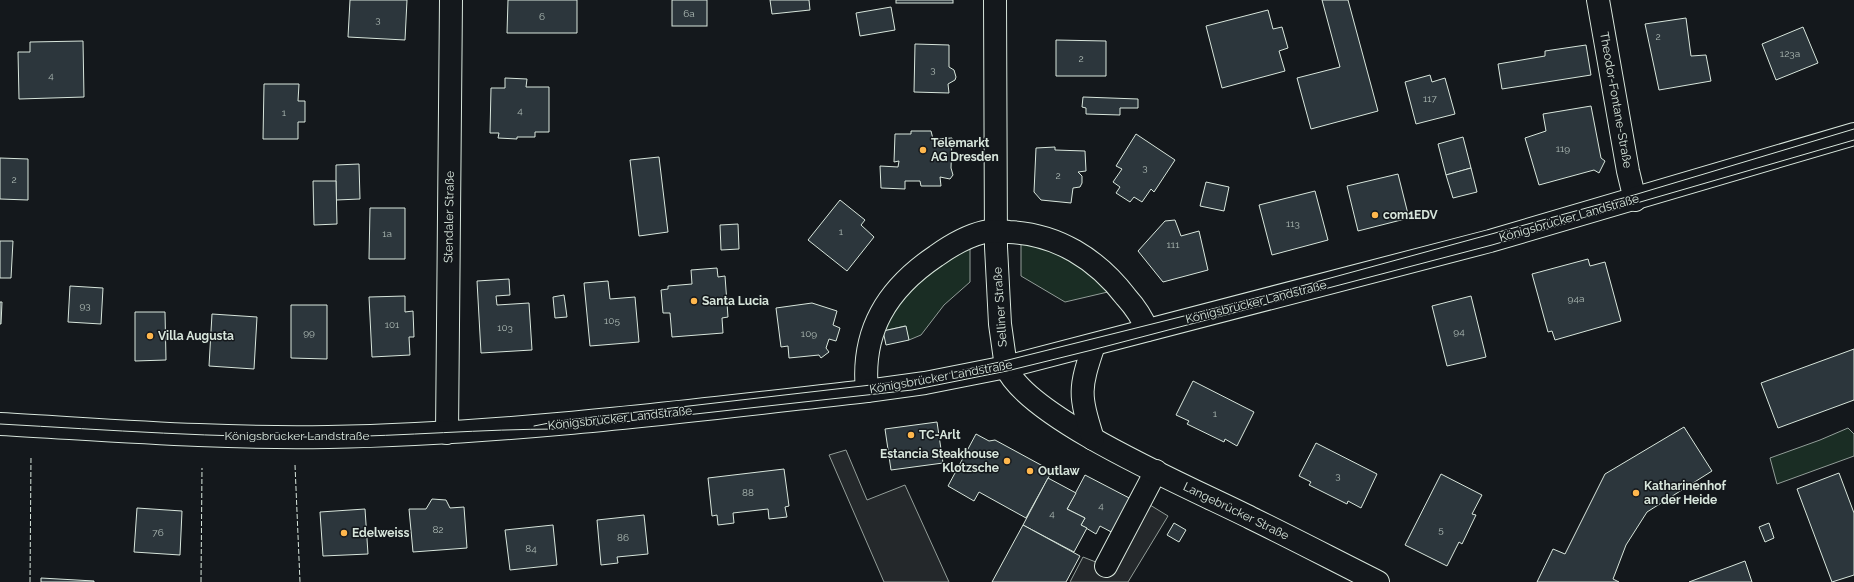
<svg xmlns="http://www.w3.org/2000/svg" width="1854" height="582" font-family="Raleway,sans-serif">
	<style>
		.green { fill: #1a2d24; stroke: #939e99 }
		.parking { fill: #24282b; stroke: #939e99 }
		.building { fill: #2c363c; stroke: #d8e6dc }
		.lines { fill: none; stroke-linecap: round; stroke-linejoin: round }
		.minor-casing { stroke: #d8e6dc; stroke-width: 24 }
		.major-casing { stroke: #d8e6dc; stroke-width: 24 }
		.minor { stroke: #14181c; stroke-width: 22 }
		.major { stroke: #14181c; stroke-width: 22 }
		.tram { stroke: #d8e6dc; stroke-width: 1 }
		.fence { stroke: #d8e6dc; stroke-width: 1; stroke-dasharray: 5 2; stroke-linecap: butt }
		.poi-dot { fill: #ffb74d; stroke: #14181c; stroke-width: 1.5 }
		.labels { text-anchor: middle; dominant-baseline: central; stroke-width: 3; stroke-linejoin: round; paint-order: stroke }
		.number-label { font-size: 10px; fill: #adbab4 }
		.street-label { font-size: 12px; fill: #d8e6dc; stroke: #14181c }
		.poi-label { font-size: 12px; font-weight: bold; fill: #d8e6dc; stroke: #14181c; text-anchor: start }
	</style>
	<rect width="100%" height="100%" fill="#14181c"/>
	<g class="green">
		<path d="M1021,240L1081,261L1112,291L1065,302L1021,276Z"/>
		<path d="M970,245V282L944,305L921,335L909,340L905,326L883,331L915,277Z"/>
		<path d="M1848,428L1854,434V456L1777,484L1770,458L1820,440Z"/>
	</g>
	<g class="parking">
		<path d="M846,450L867,500L905,485L949,582H884L829,455Z"/>
		<path d="M1150,505L1168,516L1128,582H1070L1083,557L1106,566Z"/>
	</g>
	<g class="building">
		<path d="M350,0H407L405,40L348,37Z"/>
		<path d="M508,0H577V33H507Z"/>
		<rect x="672" y="0" width="35" height="26"/>
		<path d="M770,0H809L810,10L772,14Z"/>
		<rect x="896" y="0" width="57" height="3"/>
		<path d="M1322,0H1348L1378,111L1311,129L1297,78L1340,67Z"/>
		<path d="M891,7L895,30L860,36L856,13Z"/>
		<path d="M1268,10L1273,29L1282,27L1288,48L1279,51L1285,71L1222,88L1206,26Z"/>
		<path d="M1686,18L1691,56L1706,55L1711,81L1659,90L1645,24Z"/>
		<path d="M1803,27L1818,63L1776,80L1762,44Z"/>
		<path d="M1056,40L1106,41V76H1056Z"/>
		<path d="M83,41L84,97L19,99L18,52H30V42Z"/>
		<path d="M915,44L949,45V67L954,70L956,77L955,80L948,84L949,93L914,92Z"/>
		<path d="M1586,45L1591,75L1502,89L1498,64L1545,56V51Z"/>
		<path d="M1430,75L1432,82L1445,78L1455,114L1416,124L1405,82Z"/>
		<path d="M505,78L527,79L526,87H549V132H535V137H517V139L498,138L499,133H490L491,88H505Z"/>
		<path d="M264,84H299L298,101H305V122H298V139H263Z"/>
		<path d="M1083,97L1138,99V108H1120V115L1086,114V108L1082,107Z"/>
		<path d="M1591,106L1601,158L1605,161L1599,173L1594,170L1539,185L1525,138L1546,131L1543,114Z"/>
		<path d="M911,131H931L933,139L952,138L951,168L953,175L950,179L940,177L941,186H921L920,181H905V189L881,188L880,166L898,167L899,161L894,162L895,134H911Z"/>
		<path d="M1136,134L1175,160L1154,192L1151,189L1142,202L1134,197L1130,202L1116,193L1120,187L1113,182L1122,169L1116,166Z"/>
		<path d="M1463,137L1471,168L1446,175L1438,144Z"/>
		<path d="M1055,147V150L1085,151L1086,171L1078,172L1082,176V183L1080,187L1073,188L1071,203L1041,200L1034,192L1036,148Z"/>
		<path d="M659,157L668,232L639,236L630,160Z"/>
		<path d="M0,158L28,159V200L0,199Z"/>
		<path d="M359,164L360,199L336,200V165Z"/>
		<path d="M1471,168L1477,192L1453,198L1446,175Z"/>
		<path d="M1398,174L1409,218L1358,231L1347,186Z"/>
		<path d="M313,181H336L337,224L314,225Z"/>
		<path d="M1206,182L1229,187L1224,211L1200,206Z"/>
		<path d="M1315,191L1328,240L1272,255L1259,205Z"/>
		<path d="M840,200L865,220L861,225L874,237L847,271L808,240Z"/>
		<path d="M370,208H405V259H369Z"/>
		<path d="M1175,220L1181,236L1199,231L1208,270L1163,282L1138,251L1165,221Z"/>
		<path d="M738,224L739,249L721,250L720,225Z"/>
		<path d="M0,241H13L11,278H0Z"/>
		<path d="M1588,259L1590,266L1605,262L1621,321L1555,340L1552,331L1548,332L1532,274Z"/>
		<path d="M717,268L718,277L725,276L728,317L722,318L723,333L672,337L670,313H663L661,290L668,289V286L692,284L691,270Z"/>
		<path d="M509,279L510,295L496,296L497,305L529,303L532,350L481,353L477,281Z"/>
		<path d="M608,281L610,299L635,297L639,342L590,346L584,283Z"/>
		<path d="M70,286L103,288L101,324L68,322Z"/>
		<path d="M564,295L567,317L555,318L553,297Z"/>
		<path d="M405,296V312L413,311L414,337H409L410,355L372,357L369,297Z"/>
		<path d="M1471,296L1486,357L1447,366L1432,306Z"/>
		<path d="M0,302H2L1,324H0Z"/>
		<path d="M812,303L837,311L833,325L840,328L836,341L829,339L826,348L829,352L821,358L819,355L789,358L788,346L781,347L776,308Z"/>
		<path d="M291,305H327V359L291,358Z"/>
		<path d="M135,312H165L166,360L135,361Z"/>
		<path d="M212,314L257,317L254,369L209,366Z"/>
		<path d="M906,326L909,340L886,345L883,331Z"/>
		<path d="M1854,349V400L1778,428L1761,383Z"/>
		<path d="M1193,381L1254,412L1237,446L1225,439L1224,442L1187,424L1189,421L1176,415Z"/>
		<path d="M937,422L943,463L891,470L885,429Z"/>
		<path d="M1684,427L1712,471L1647,512L1626,545L1613,579L1619,582H1537L1553,549L1565,554L1605,474Z"/>
		<path d="M976,434L989,441L995,440L1052,471L1026,518L979,492L974,501L948,486Z"/>
		<path d="M1316,443L1377,474L1361,508L1348,501L1347,504L1309,485L1311,482L1299,476Z"/>
		<path d="M784,469L789,506L785,507L787,517L769,519L768,509L733,513L734,523L718,525L717,515L712,516L708,478Z"/>
		<path d="M1839,473L1854,513V575L1832,582L1797,489Z"/>
		<path d="M1441,474L1482,495L1472,514L1476,515L1462,544L1459,542L1447,566L1405,545Z"/>
		<path d="M1085,475L1135,501L1117,535L1100,526L1096,534L1081,525L1085,518L1067,509Z"/>
		<path d="M1048,478L1076,493L1067,509L1085,518L1081,525L1087,528L1074,552L1023,525Z"/>
		<path d="M432,499L446,500L450,508L464,507L467,548L413,552L409,509H426Z"/>
		<path d="M137,508L182,511L180,555L134,552Z"/>
		<path d="M365,509L368,554L323,556L320,512Z"/>
		<path d="M644,515L648,554L617,557L618,563L601,565L597,520Z"/>
		<path d="M1174,523L1186,530L1179,542L1167,535Z"/>
		<path d="M1769,523L1774,538L1765,542L1759,527Z"/>
		<path d="M553,525L557,565L510,570L505,530Z"/>
		<path d="M1023,525L1080,556L1066,582H992Z"/>
		<path d="M1745,561L1752,582H1689Z"/>
		<path d="M41,578L94,581V582H41Z"/>
	</g>
	<g class="lines">
		<defs>
			<g id="minor">
				<path d="M995,0L996,247L1000,324L1006,367"/>
				<path d="M1598,0L1628,171L1635,200"/>
				<path d="M867,391C861,331 887,289 936,256C950,246 967,236 984,232C992,230 1001,231 1009,232C1057,234 1097,259 1126,297C1135,307 1142,317 1147,330"/>
				<path d="M447,433L451,0"/>
				<path d="M1106,566L1156,471"/>
			</g>
			<g id="major">
				<path d="M1006,367C1027,419 1198,491 1251,518C1294,539 1336,561 1378,582"/>
				<path d="M0,424C109,430 218,439 328,437C508,434 688,411 867,391L925,383L1006,367L1490,241L1854,134"/>
				<path d="M1093,439C1079,394 1079,389 1094,345"/>
			</g>
		</defs>
		<use href="#minor" class="minor-casing"/>
		<use href="#major" class="major-casing"/>
		<use href="#minor" class="minor"/>
		<use href="#major" class="major"/>
		<g class="tram">
			<path d="M0,424C109,430 218,438 327,437C405,436 482,429 560,429L912,390L1007,371L1092,350L1492,245L1854,140"/>
			<path d="M534,426L559,421L897,382L946,374L1004,361L1272,294L1634,195L1854,129"/>
		</g>
		<g class="fence">
			<path d="M295,465L300,582"/>
			<path d="M30,582L31,457"/>
			<path d="M201,582L202,468"/>
		</g>
	</g>
	<g class="poi-dot">
		<circle cx="923" cy="150" r="4"/>
		<circle cx="1375" cy="215" r="4"/>
		<circle cx="694" cy="301" r="4"/>
		<circle cx="150" cy="336" r="4"/>
		<circle cx="911" cy="435" r="4"/>
		<circle cx="1007" cy="461" r="4"/>
		<circle cx="1030" cy="471" r="4"/>
		<circle cx="1636" cy="493" r="4"/>
		<circle cx="344" cy="533" r="4"/>
	</g>
	<g class="labels">
		<g class="number-label">
			<text x="689" y="13">6a</text>
			<text x="542" y="16">6</text>
			<text x="378" y="19">3</text>
			<text x="1658" y="36">2</text>
			<text x="1790" y="53">123a</text>
			<text x="1081" y="58">2</text>
			<text x="933" y="69">3</text>
			<text x="51" y="75">4</text>
			<text x="1430" y="98">117</text>
			<text x="520" y="110">4</text>
			<text x="284" y="112">1</text>
			<text x="1563" y="148">119</text>
			<text x="1145" y="167">3</text>
			<text x="1058" y="175">2</text>
			<text x="14" y="179">2</text>
			<text x="1293" y="223">113</text>
			<text x="841" y="231">1</text>
			<text x="387" y="233">1a</text>
			<text x="1173" y="244">111</text>
			<text x="1576" y="298">94a</text>
			<text x="85" y="305">93</text>
			<text x="612" y="320">105</text>
			<text x="392" y="324">101</text>
			<text x="505" y="327">103</text>
			<text x="1459" y="331">94</text>
			<text x="309" y="332">99</text>
			<text x="809" y="333">109</text>
			<text x="1215" y="413">1</text>
			<text x="1338" y="475">3</text>
			<text x="748" y="492">88</text>
			<text x="1101" y="505">4</text>
			<text x="1052" y="513">4</text>
			<text x="438" y="529">82</text>
			<text x="1441" y="529">5</text>
			<text x="158" y="532">76</text>
			<text x="623" y="537">86</text>
			<text x="531" y="548">84</text>
		</g>
		<g class="street-label">
			<text transform="translate(1616 100) rotate(80)">Theodor-Fontane-Straße</text>
			<text transform="translate(449 217) rotate(-89)">Stendaler Straße</text>
			<text transform="translate(1569 218) rotate(-16)">Königsbrücker Landstraße</text>
			<text transform="translate(1256 302) rotate(-14)">Königsbrücker Landstraße</text>
			<text transform="translate(1000 307) rotate(-94)">Selliner Straße</text>
			<text transform="translate(941 377) rotate(-10)">Königsbrücker Landstraße</text>
			<text transform="translate(620 418) rotate(-6)">Königsbrücker Landstraße</text>
			<text x="297" y="436">Königsbrücker Landstraße</text>
			<text transform="translate(1236 511) rotate(26)">Langebrücker Straße</text>
		</g>
		<g class="poi-label">
			<text x="931" y="143">Telemarkt<tspan x="931" dy="14">AG Dresden</tspan></text>
			<text x="1383" y="215">com1EDV</text>
			<text x="702" y="301">Santa Lucia</text>
			<text x="158" y="336">Villa Augusta</text>
			<text x="919" y="435">TC-Arlt</text>
			<text x="999" y="454" text-anchor="end">Estancia Steakhouse<tspan x="999" dy="14">Klotzsche</tspan></text>
			<text x="1038" y="471">Outlaw</text>
			<text x="1644" y="486">Katharinenhof<tspan x="1644" dy="14">an der Heide</tspan></text>
			<text x="352" y="533">Edelweiss</text>
		</g>
	</g>
</svg>
